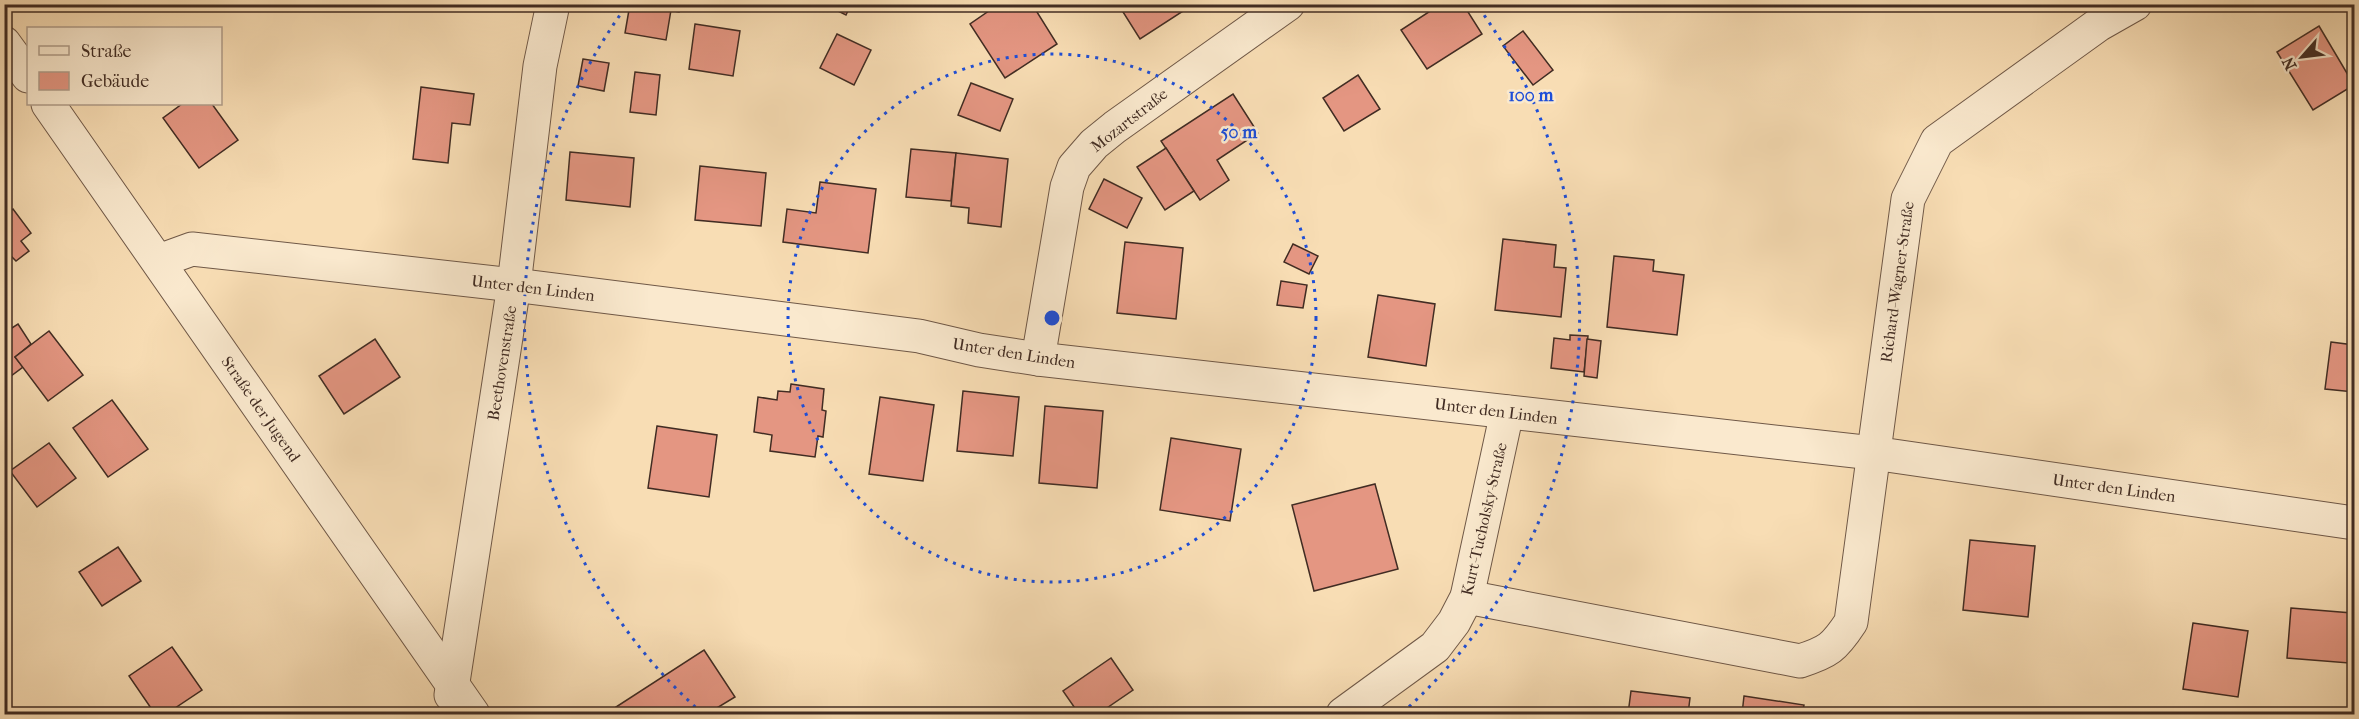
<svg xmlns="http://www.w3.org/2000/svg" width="2359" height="719" font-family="'IM FELL French Canon',serif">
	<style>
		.building { fill: #e49682; stroke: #412c23; stroke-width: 1.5 }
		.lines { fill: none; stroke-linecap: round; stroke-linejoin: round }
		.minor-casing { stroke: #6f5847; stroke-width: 35 }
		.minor { stroke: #fae9ce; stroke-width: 33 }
		.ring { fill: none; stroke: #1d4ed8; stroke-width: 3; stroke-dasharray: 3 6 }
		.labels { text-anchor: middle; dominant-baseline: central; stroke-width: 5; stroke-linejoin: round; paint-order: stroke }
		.street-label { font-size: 16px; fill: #412c23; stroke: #fae9ce }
		.centre { fill: #1d4ed8; stroke: #fae9ce; stroke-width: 3 }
		.ring-label { font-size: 18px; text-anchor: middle; font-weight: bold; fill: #1d4ed8; stroke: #fae9ce; stroke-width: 5; stroke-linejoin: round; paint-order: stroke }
	</style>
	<rect width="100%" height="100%" fill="#f8ddb4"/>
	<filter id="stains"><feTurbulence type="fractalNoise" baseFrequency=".00333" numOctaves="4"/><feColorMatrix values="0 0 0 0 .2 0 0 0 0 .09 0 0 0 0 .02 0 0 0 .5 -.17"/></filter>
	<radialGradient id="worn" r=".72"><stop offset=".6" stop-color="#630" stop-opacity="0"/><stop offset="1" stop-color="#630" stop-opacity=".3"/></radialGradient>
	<g class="building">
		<path d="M630,4L671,10L666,40L625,33Z"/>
		<path d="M633,4H680L679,12Z"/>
		<path d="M824,4H851L846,15Z"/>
		<path d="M999,4H1032L1057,44L1005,78L970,24Z"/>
		<path d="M1118,4H1194L1140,39Z"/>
		<path d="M1441,4H1463L1482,34L1427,69L1401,30Z"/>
		<path d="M695,24L740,31L733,76L689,69Z"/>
		<path d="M2319,26L2354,85L2313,110L2277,52Z"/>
		<path d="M1523,31L1553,70L1533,85L1503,46Z"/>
		<path d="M837,34L871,50L854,85L820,68Z"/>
		<path d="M583,59L609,63L604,91L578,86Z"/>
		<path d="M635,72L660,75L656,115L630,112Z"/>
		<path d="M1358,75L1380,109L1344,131L1323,98Z"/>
		<path d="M971,83L1013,99L1000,131L958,115Z"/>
		<path d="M421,87L474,94L470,125L452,123L448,163L413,159Z"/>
		<path d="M1233,94L1258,133L1217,160L1229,180L1200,200L1161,141Z"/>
		<path d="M182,104H212L238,140L199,168L163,118Z"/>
		<path d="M1166,148L1194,191L1165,210L1137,167Z"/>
		<path d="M911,149L956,153L951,201L906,197Z"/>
		<path d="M570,152L634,158L630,207L566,200Z"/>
		<path d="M956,153L1008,159L1001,227L968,223L969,208L951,206Z"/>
		<path d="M700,166L766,173L761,226L695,220Z"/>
		<path d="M1104,179L1142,198L1127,228L1089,209Z"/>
		<path d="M820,182L876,189L868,253L783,242L787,209L816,213Z"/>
		<path d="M13,209L31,233L21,241L29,251L16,261L4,249V216Z"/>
		<path d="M1503,239L1556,245L1554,267L1566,268L1561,317L1495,310Z"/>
		<path d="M1125,242L1183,248L1176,319L1117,313Z"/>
		<path d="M1293,244L1318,256L1309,274L1284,262Z"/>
		<path d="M1614,256L1654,260L1653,271L1684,275L1677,335L1607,327Z"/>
		<path d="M1281,281L1307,285L1303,308L1277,305Z"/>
		<path d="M1378,295L1435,304L1426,366L1368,357Z"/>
		<path d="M18,324L31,344L15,357L23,367L7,379L4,375V333Z"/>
		<path d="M49,331L83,375L48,401L15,357Z"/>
		<path d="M1570,335L1588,336L1584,372L1551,368L1554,338L1570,340Z"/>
		<path d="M375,339L400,377L344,414L319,376Z"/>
		<path d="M1587,339L1601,341L1597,378L1584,376Z"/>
		<path d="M2331,342L2354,345V392L2325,389Z"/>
		<path d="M791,384L824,389L822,410L826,411L823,437L818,436L815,457L770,451L772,435L754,432L758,397L777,400L778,391L790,392Z"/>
		<path d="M963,391L1019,397L1013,456L957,451Z"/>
		<path d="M880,397L934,405L923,481L869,474Z"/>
		<path d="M112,400L148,449L108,477L73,428Z"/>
		<path d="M1045,406L1103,411L1097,488L1039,483Z"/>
		<path d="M657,426L717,435L709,497L648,488Z"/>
		<path d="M1171,438L1241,449L1230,521L1160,510Z"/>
		<path d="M49,443L76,478L37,507L10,471Z"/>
		<path d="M1375,484L1398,569L1314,591L1292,505Z"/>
		<path d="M1970,540L2035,546L2028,617L1963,610Z"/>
		<path d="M118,547L141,581L102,606L79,572Z"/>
		<path d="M2291,608L2352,613L2349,663L2287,658Z"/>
		<path d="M2193,623L2248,631L2238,697L2183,689Z"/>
		<path d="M172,647L202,690L166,714H155L129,676Z"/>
		<path d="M704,650L735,697L707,714H621L616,707Z"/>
		<path d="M1111,658L1133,690L1098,714H1079L1063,691Z"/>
		<path d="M1631,691L1690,698L1688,714H1628Z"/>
		<path d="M1744,696L1804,705L1802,714H1742Z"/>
	</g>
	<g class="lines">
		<defs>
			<g id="minor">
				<path d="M4,43L28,76"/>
				<path d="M48,104L473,714"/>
				<path d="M159,261L192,249L514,285L919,336L979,350L1038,359L1873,453L2354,523"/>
				<path d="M1038,359L1067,187L1074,167L1094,144L1115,127L1288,4"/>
				<path d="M1467,597L1800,661C1828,652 1834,648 1851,622L1908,199L1937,141L2098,25L2135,4"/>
				<path d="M451,695L514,285L540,66L553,4"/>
				<path d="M1343,714L1435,647L1454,622L1467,597L1507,412"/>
			</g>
		</defs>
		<use href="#minor" class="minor-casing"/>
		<use href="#minor" class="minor"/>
	</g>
	<g class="ring">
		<circle cx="1052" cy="318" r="264"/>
		<path d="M702 713A528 528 0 0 1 625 8M1479 8A528 528 0 0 1 1402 713"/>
	</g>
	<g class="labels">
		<g class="street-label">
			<text transform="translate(1129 120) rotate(-38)">Mozartstraße</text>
			<text transform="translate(1897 282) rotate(-82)">Richard-Wagner-Straße</text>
			<text transform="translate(533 288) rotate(7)">Unter den Linden</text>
			<text transform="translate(1014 353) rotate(9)">Unter den Linden</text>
			<text transform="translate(502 363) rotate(-81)">Beethovenstraße</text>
			<text transform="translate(261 409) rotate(55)">Straße der Jugend</text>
			<text transform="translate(1496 411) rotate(7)">Unter den Linden</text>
			<text transform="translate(2114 488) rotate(8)">Unter den Linden</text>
			<text transform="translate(1484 519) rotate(-77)">Kurt-Tucholsky-Straße</text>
		</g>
	</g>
	<circle cx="1052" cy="318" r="9" class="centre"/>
	<g class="ring-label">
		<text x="1531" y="101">100 m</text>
		<text x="1239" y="138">50 m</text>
	</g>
	<rect width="2359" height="719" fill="none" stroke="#f8ddb4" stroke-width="24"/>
	<rect x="6" y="6" width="2347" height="707" fill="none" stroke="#412c23" stroke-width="3"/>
	<rect x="12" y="12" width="2335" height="695" fill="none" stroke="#412c23" stroke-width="1.5"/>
	<rect x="27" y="27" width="195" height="78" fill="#fae9ce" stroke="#b09d8a" stroke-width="1.5"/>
	<rect x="39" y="46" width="30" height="9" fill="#fae9ce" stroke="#b09d8a" stroke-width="1.5"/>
	<text x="81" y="57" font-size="18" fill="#412c23">Straße</text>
	<rect x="39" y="72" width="30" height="18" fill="#e49682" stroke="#b09d8a" stroke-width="1.5"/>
	<text x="81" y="87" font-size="18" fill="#412c23">Gebäude</text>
	<g transform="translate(2302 57) rotate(242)" stroke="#fae9ce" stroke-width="4.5" paint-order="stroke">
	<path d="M0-4.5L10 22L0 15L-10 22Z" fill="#412c23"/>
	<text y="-9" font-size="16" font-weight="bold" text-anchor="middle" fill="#412c23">N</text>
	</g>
	<rect width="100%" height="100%" filter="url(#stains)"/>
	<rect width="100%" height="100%" fill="url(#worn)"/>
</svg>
